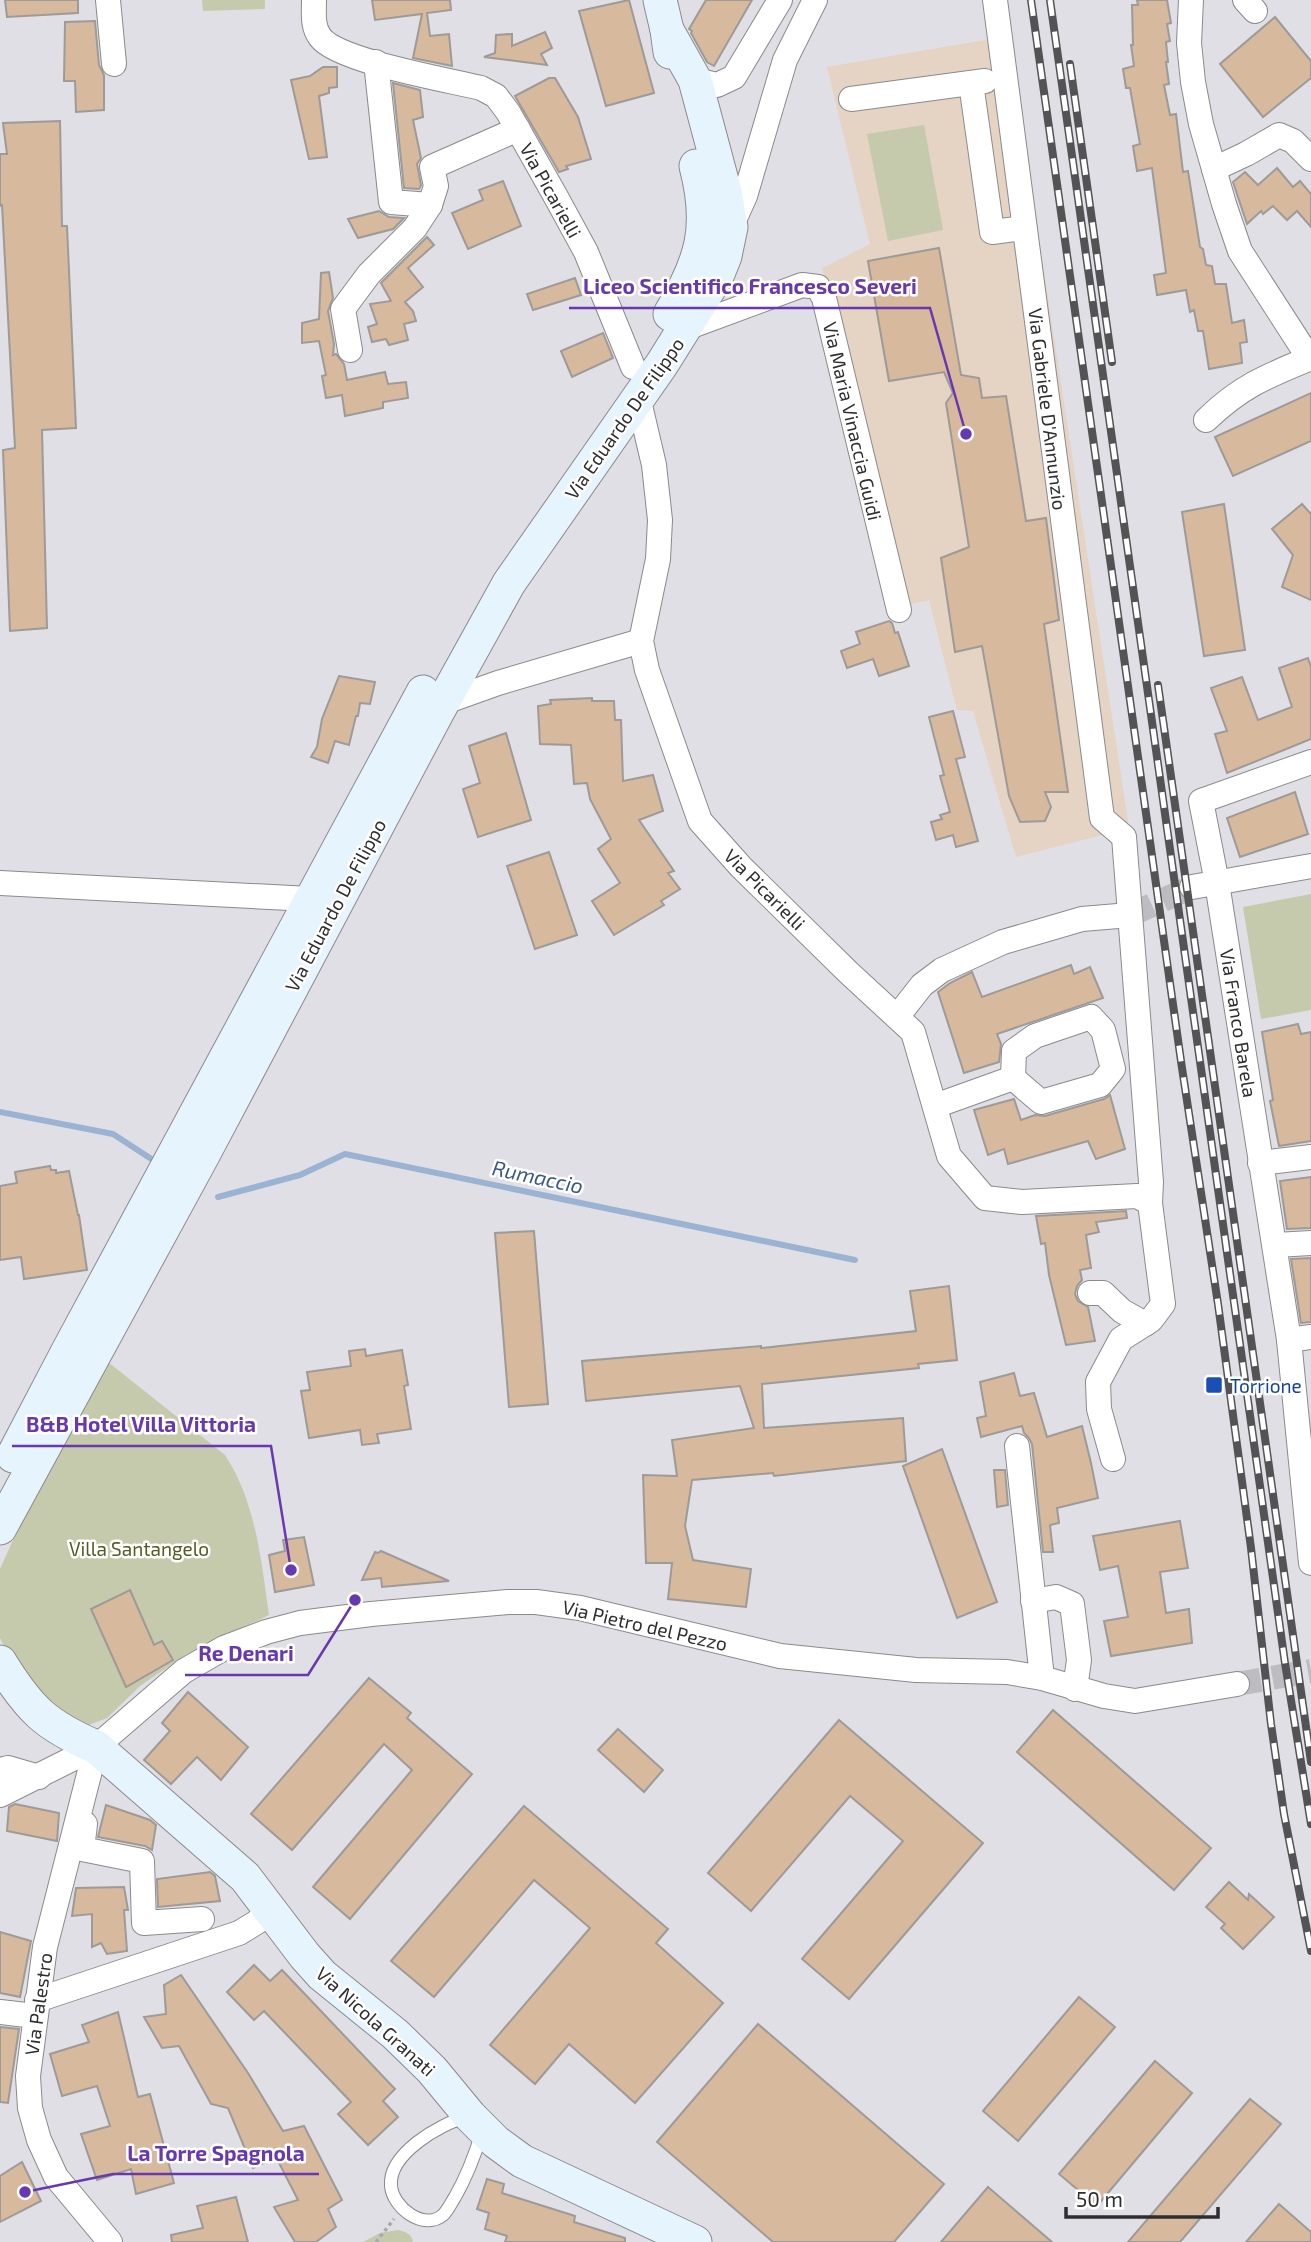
<svg xmlns="http://www.w3.org/2000/svg" width="1311" height="2242" font-family="'Exo 2',sans-serif">
	<style>
		.education { fill: #e5d3c3 }
		.green { fill: #c5caac }
		.lines { fill: none; stroke-linecap: round; stroke-linejoin: round }
		.stream { stroke: #9bb3d2; stroke-width: 6 }
		.building { fill: #d7b99d; stroke: #9e9a97; stroke-width: 2 }
		.street-tunnel { stroke: #bcbcc1; stroke-width: 24; stroke-dasharray: 24 12; stroke-linecap: butt }
		.lane-casing { stroke: #8a8a8e; stroke-width: 14 }
		.street-casing { stroke: #8a8a8e; stroke-width: 26 }
		.secondary-casing { stroke: #8a8a8e; stroke-width: 35 }
		.path { stroke: #a9a8ad; stroke-width: 3.5; stroke-dasharray: 3.5 3.5; stroke-linecap: butt }
		.lane { stroke: #fff; stroke-width: 12 }
		.street { stroke: #fff; stroke-width: 24 }
		.secondary { stroke: #e6f5fd; stroke-width: 33 }
		.rail-casing { stroke: #535356; stroke-width: 8 }
		.rail { stroke: #fff; stroke-width: 5; stroke-dasharray: 16; stroke-linecap: butt }
		.transit-dot { fill: #1a4fb4; stroke: #fff; stroke-width: 2.5 }
		.labels { text-anchor: middle; dominant-baseline: central; stroke-width: 5; stroke-linejoin: round; paint-order: stroke }
		.street-label { font-size: 19px; fill: #2e2e30; stroke: #fff }
		.transit-label { font-size: 19px; fill: #164399; stroke: #fff; text-anchor: start }
		.park-label { font-size: 19px; fill: #565b20; stroke: #fff }
		.water-label { font-size: 21px; font-style: italic; fill: #375984; stroke: #fff }
		.leader { fill: none; stroke: #6838af; stroke-width: 2.5 }
		.callout-dot { fill: #6838af; stroke: #fff; stroke-width: 2.5 }
		.callout-label { font-size: 21px; text-anchor: middle; font-weight: bold; fill: #6838af; stroke: #fff; stroke-width: 5; stroke-linejoin: round; paint-order: stroke }
	</style>
	<rect width="100%" height="100%" fill="#e0dfe5"/>
	<path class="education" d="M1008,36L1129,828L1016,857L973,711L957,710L929,600L906,605L822,268L870,244L827,67Z"/>
	<g class="green">
		<path d="M202,0H265V9L203,11Z"/>
		<path d="M924,125L943,230L888,241L867,134Z"/>
		<path d="M1311,894V1010L1261,1019L1243,907Z"/>
		<path d="M108,1362L225,1455C256,1502 261,1560 269,1615L187,1654L140,1686L107,1718L86,1726L24,1686L0,1638V1569L19,1527Z"/>
		<path d="M398,2230C406,2232 411,2233 413,2242H363L380,2233Z"/>
	</g>
	<g class="lines">
		<g class="stream">
			<path d="M0,1112L113,1134L156,1162"/>
			<path d="M218,1197L300,1175L345,1154L855,1260"/>
		</g>
	</g>
	<g class="building">
		<path d="M5,0H78V13L7,17Z"/>
		<path d="M372,0H450L451,10L427,13L430,36L449,34L452,66L413,58L422,14L375,20Z"/>
		<path d="M629,0L654,93L606,106L579,11Z"/>
		<path d="M706,0H752L714,66L707,62L691,33L692,31L689,29Z"/>
		<path d="M1137,0H1167L1171,23L1167,24L1170,41L1166,42L1168,62H1166L1169,84L1164,85L1170,115L1176,114L1183,172L1188,171L1200,247L1203,249L1206,265L1212,266L1215,284H1226L1232,323L1244,320L1247,342L1240,343L1242,363L1209,369L1203,331H1198L1194,310L1190,312L1186,290L1157,295L1154,275L1166,273L1152,168L1137,171L1133,146L1140,144L1130,88H1126L1123,69L1134,66L1131,45H1133L1132,5H1138Z"/>
		<path d="M1275,17L1311,61V78L1263,117L1220,64Z"/>
		<path d="M95,21L99,65L104,75V110L76,112L75,81H64L65,22Z"/>
		<path d="M545,32L552,48L541,54L547,65L484,57L495,53L496,35L512,34V46Z"/>
		<path d="M323,67H337V87L329,88V93L319,96L327,157L309,159L291,80L310,76Z"/>
		<path d="M549,78H555L578,117L591,159L566,166L568,169L559,172L515,96Z"/>
		<path d="M393,83L420,90L423,117L413,120L421,158L417,164L421,185L419,189L404,188Z"/>
		<path d="M60,121L62,226H67L76,428L42,430L47,628L10,631L3,450L15,448L2,205L0,206V154H7L3,123Z"/>
		<path d="M1277,168L1293,187L1300,181L1311,194V227L1297,211L1287,220L1273,206L1263,214L1261,211L1247,224L1233,182L1245,172L1258,185Z"/>
		<path d="M503,181L521,226L468,249L452,213L483,200L479,190Z"/>
		<path d="M379,211L389,217L404,218L393,229L358,238L348,219Z"/>
		<path d="M427,237L434,245L408,268L423,287L405,302L413,311L416,321L404,324L408,340L389,345L386,339L372,342L368,327L377,324L370,304L391,301L381,283Z"/>
		<path d="M939,248L961,375L979,378L982,398L1006,396L1026,521L1046,518L1059,620L1044,624L1068,792H1045L1051,807L1045,821L1020,822L1009,796L982,646L955,652L941,558L969,547L946,403L953,393L944,372L889,381L868,261Z"/>
		<path d="M329,272L333,298L328,311L334,344L333,355L336,354L344,364L347,380L385,372L388,384L406,382L408,398L383,402V408L345,416L342,395L326,398L322,376L326,375L319,341L302,343V323L319,319L321,273Z"/>
		<path d="M575,278L581,295L533,310L527,294Z"/>
		<path d="M603,333L613,358L572,377L561,351Z"/>
		<path d="M1311,393V441L1233,476L1215,437Z"/>
		<path d="M1224,504L1245,650L1204,656L1182,512Z"/>
		<path d="M1302,504L1311,514V600L1282,587L1293,555L1272,529Z"/>
		<path d="M889,621L892,623L895,633L898,632L909,666L879,676L873,659L847,668L841,651L860,644L856,632Z"/>
		<path d="M1308,658L1311,667V739L1227,773L1215,734L1227,731L1211,688L1242,677L1258,720L1292,707L1279,668Z"/>
		<path d="M339,676L375,682L370,704L360,703L358,716H356L349,745L335,741L328,763L311,757L317,747L322,719Z"/>
		<path d="M592,698V701H614L615,720H621L623,781L653,775L663,811L639,820L674,871L668,873L680,889L661,901L664,905L614,935L592,901L620,883L598,849L611,839L590,799L587,783L574,784L571,745L540,744L538,706L551,704L550,700Z"/>
		<path d="M953,711L965,757L956,759L978,841L956,847L953,835L936,840L931,822L942,819L940,815L950,812L940,776L944,775L929,717Z"/>
		<path d="M506,733L531,820L478,837L463,789L480,783L469,746Z"/>
		<path d="M1295,792L1308,834L1240,857L1227,818Z"/>
		<path d="M549,852L577,935L535,949L507,866Z"/>
		<path d="M1071,965L1074,974L1090,967L1103,998L997,1034L1001,1044L999,1062L964,1073L938,992L950,983L972,972L982,997Z"/>
		<path d="M1298,1024L1301,1034L1311,1032V1141L1279,1146L1270,1101L1273,1100L1262,1032Z"/>
		<path d="M1110,1095L1125,1149L1096,1159L1088,1141L1008,1164L1004,1149L988,1155L974,1110L1014,1099L1021,1120L1035,1115L1045,1116L1104,1099Z"/>
		<path d="M50,1166L51,1170H56V1173L69,1171L78,1215H79L87,1270L24,1279L21,1257L0,1260V1186L17,1183L15,1172Z"/>
		<path d="M1311,1177V1228L1287,1229L1280,1181Z"/>
		<path d="M1126,1211L1127,1218L1096,1222L1099,1232L1086,1235L1091,1268L1080,1270L1082,1280L1077,1286L1075,1294L1078,1301L1088,1307L1095,1341L1066,1345L1049,1275L1045,1243L1041,1244L1036,1216Z"/>
		<path d="M534,1231L548,1404L509,1407L495,1233Z"/>
		<path d="M1311,1258V1322L1301,1323L1291,1259Z"/>
		<path d="M949,1286L957,1360L918,1364L919,1368L762,1384L764,1428L903,1418L906,1461L774,1476L773,1473L692,1480L685,1526L693,1560L751,1569L746,1607L668,1599L672,1563H646L643,1475L677,1476L672,1440L754,1428L740,1386L586,1401L582,1361L761,1346V1348L916,1331L910,1291Z"/>
		<path d="M365,1349L366,1356L402,1350L408,1385L404,1386L411,1429L377,1434L379,1443L362,1445L360,1430L309,1438L301,1391L310,1390L307,1372L351,1366L349,1351Z"/>
		<path d="M1014,1373L1020,1396L1034,1393L1047,1437L1082,1426L1091,1463L1098,1498L1057,1508L1059,1523L1050,1525L1053,1552H1043L1032,1444L1029,1438L1024,1433L1022,1426L981,1437L977,1418L986,1416L980,1382Z"/>
		<path d="M942,1449L997,1602L957,1618L903,1466Z"/>
		<path d="M994,1470H1005L1008,1505L997,1507Z"/>
		<path d="M1180,1521L1188,1568L1160,1572L1166,1613L1189,1609L1192,1643L1111,1656L1104,1621L1128,1617L1118,1566L1100,1570L1093,1536Z"/>
		<path d="M304,1537L314,1585L275,1592L269,1555L285,1551L283,1540Z"/>
		<path d="M381,1551L449,1581L382,1587L381,1578L362,1580L375,1552L378,1553Z"/>
		<path d="M130,1590L154,1645L162,1641L173,1660L126,1687L91,1609Z"/>
		<path d="M369,1678L411,1713L407,1718L472,1774L350,1919L313,1887L412,1770L384,1744L292,1850L251,1814Z"/>
		<path d="M188,1692L248,1747L221,1780L197,1757L171,1784L144,1760L170,1731L162,1723Z"/>
		<path d="M1053,1710L1211,1848L1174,1890L1017,1752Z"/>
		<path d="M839,1720L983,1843L849,1999L802,1959L903,1841L850,1796L751,1911L708,1873Z"/>
		<path d="M618,1729L663,1770L644,1792L598,1750Z"/>
		<path d="M15,1804L59,1813L57,1841L7,1831L9,1807Z"/>
		<path d="M106,1805L150,1820L156,1825L152,1850L145,1846L98,1837Z"/>
		<path d="M524,1806L668,1929L656,1943L723,2003L635,2103L569,2044L535,2084L490,2045L590,1928L534,1880L434,1997L391,1961Z"/>
		<path d="M210,1872L215,1876L220,1901L158,1907L157,1879Z"/>
		<path d="M1229,1882L1248,1900L1249,1894L1274,1917L1243,1949L1221,1928L1225,1924L1206,1907Z"/>
		<path d="M124,1887L128,1910H124L127,1951L107,1954L101,1943L92,1947V1914L72,1916L76,1888Z"/>
		<path d="M0,1932L31,1941L20,1997L0,1993Z"/>
		<path d="M254,1965L270,1981L282,1970L395,2089L383,2101L398,2117L368,2145L338,2114L351,2102L264,2011L254,2020L227,1992Z"/>
		<path d="M181,1975L248,2073L283,2131L304,2126L342,2200L328,2209L336,2227L316,2242H295L274,2207L298,2200L276,2157L253,2168L228,2108L211,2104L179,2046L162,2048L144,2017L166,2014L164,1985Z"/>
		<path d="M1079,1997L1115,2027L1018,2141L983,2111Z"/>
		<path d="M118,2012L138,2097L150,2094L174,2183L136,2194L131,2169L97,2180L81,2134L110,2126L97,2086L62,2096L50,2054L89,2042L82,2025Z"/>
		<path d="M758,2024L944,2184L894,2242H773L657,2142Z"/>
		<path d="M0,2027L19,2029L8,2103L0,2102Z"/>
		<path d="M1155,2061L1192,2093L1097,2206L1059,2174Z"/>
		<path d="M1250,2099L1281,2124L1180,2242H1128Z"/>
		<path d="M22,2162L41,2201L0,2222V2176Z"/>
		<path d="M487,2179L504,2184L502,2193L575,2216L574,2222L625,2238V2242H505L507,2236L485,2229L489,2213L477,2209Z"/>
		<path d="M988,2187L1052,2242H941Z"/>
		<path d="M236,2197L248,2242H172L171,2235L203,2228L197,2206Z"/>
		<path d="M1279,2204L1311,2232V2242H1246Z"/>
	</g>
	<g class="lines">
		<g class="street-tunnel">
			<path d="M1130,915L1192,887"/>
			<path d="M1237,1684L1311,1671"/>
		</g>
		<defs>
			<path id="lane" d="M466,2117C440,2124 388,2154 391,2186C393,2208 424,2231 443,2215C448,2210 451,2203 455,2197C467,2176 475,2155 482,2132"/>
			<g id="street">
				<path d="M108,0L114,64"/>
				<path d="M314,0C314,13 312,26 320,37C337,61 449,80 481,88L496,96L508,112L556,197L586,252L633,367"/>
				<path d="M995,0L1102,818L1124,837L1151,1182L1150,1203"/>
				<path d="M1191,0L1189,43L1193,82L1201,124L1224,204L1240,251L1309,358"/>
				<path d="M1245,0L1255,11"/>
				<path d="M376,62L391,202L430,205"/>
				<path d="M695,80L717,85L734,77L780,0"/>
				<path d="M971,83L992,232L1024,228"/>
				<path d="M851,99L985,81"/>
				<path d="M1214,169L1246,154L1279,135L1293,141L1311,159"/>
				<path d="M731,227L745,196L785,60L815,0"/>
				<path d="M686,328L802,285L818,287L824,298L899,610"/>
				<path d="M350,350L343,309L369,274L415,228L430,205L436,186L432,167L518,129"/>
				<path d="M638,397L654,465L660,520L658,559L641,641L647,670L700,821L741,867L849,973L913,1032L949,1156L985,1198L1022,1202L1137,1196L1150,1203L1163,1304L1151,1320L1121,1339L1098,1382L1099,1409L1113,1459"/>
				<path d="M1206,420C1241,386 1267,376 1311,358"/>
				<path d="M442,703L498,683L641,641"/>
				<path d="M1311,762L1201,801L1217,883L1289,1340L1311,1563"/>
				<path d="M0,883L310,899"/>
				<path d="M1192,887L1311,866"/>
				<path d="M897,1017L922,985L942,970L1003,942L1082,919L1130,915"/>
				<path d="M935,1106L1013,1078L1014,1051L1035,1036L1091,1017L1103,1030L1113,1069L1100,1085L1041,1102L1013,1078"/>
				<path d="M1260,1163L1311,1157"/>
				<path d="M1276,1245L1311,1243"/>
				<path d="M1090,1293H1103L1122,1311L1145,1324"/>
				<path d="M1289,1340L1311,1337"/>
				<path d="M1017,1446L1042,1678"/>
				<path d="M1033,1601L1056,1597L1072,1604L1079,1660L1075,1689"/>
				<path d="M96,1747L45,1947L28,2076L30,2108L39,2140L56,2177L110,2242"/>
				<path d="M0,1770L8,1768L39,1777"/>
				<path d="M0,1795L96,1747L184,1671L224,1648L266,1632L300,1623L371,1614L508,1602H536L580,1608L780,1656L916,1670L1007,1672L1042,1678L1104,1696L1135,1701L1237,1684"/>
				<path d="M85,1824L82,1849L142,1861L144,1923L202,1919"/>
				<path d="M37,2000L239,1933L257,1922L270,1908"/>
				<path d="M0,2012L35,2016"/>
			</g>
			<g id="secondary">
				<path d="M660,0L667,30L670,52"/>
				<path d="M670,314C702,261 712,227 696,166"/>
				<path d="M13,1456L69,1349L423,692"/>
				<path d="M0,1528L202,1157L437,713L509,583L662,364L717,276L725,256L731,227L725,192L695,80L667,30"/>
				<path d="M0,1662C29,1709 45,1725 96,1747L245,1877L305,1956L322,1975L395,2034L432,2070L470,2116L496,2142L522,2161L695,2242"/>
			</g>
		</defs>
		<use href="#lane" class="lane-casing"/>
		<use href="#street" class="street-casing"/>
		<use href="#secondary" class="secondary-casing"/>
		<path class="path" d="M376,2242L394,2219"/>
		<use href="#lane" class="lane"/>
		<use href="#street" class="street"/>
		<use href="#secondary" class="secondary"/>
		<defs>
			<g id="rail">
				<path d="M1031,0L1182,1068L1218,1304L1251,1548L1271,1724L1284,1814L1311,1951"/>
				<path d="M1050,0L1285,1663L1311,1824"/>
				<path d="M1070,64L1112,362"/>
				<path d="M1158,685L1311,1762"/>
			</g>
		</defs>
		<use href="#rail" class="rail-casing"/>
		<use href="#rail" class="rail"/>
	</g>
	<rect class="transit-dot" x="1205" y="1376" width="18" height="18" rx="3.5"/>
	<g class="labels">
		<g class="street-label">
			<text transform="translate(551 190) rotate(61)">Via Picarielli</text>
			<text transform="translate(1048 409) rotate(83)">Via Gabriele D'Annunzio</text>
			<text transform="translate(624 418) rotate(-55)">Via Eduardo De Filippo</text>
			<text transform="translate(853 421) rotate(77)">Via Maria Vinaccia Guidi</text>
			<text transform="translate(765 889) rotate(45)">Via Picarielli</text>
			<text transform="translate(335 905) rotate(-62)">Via Eduardo De Filippo</text>
			<text transform="translate(1239 1023) rotate(81)">Via Franco Barela</text>
			<text transform="translate(645 1625) rotate(13)">Via Pietro del Pezzo</text>
			<text transform="translate(38 2004) rotate(-82)">Via Palestro</text>
			<text transform="translate(376 2021) rotate(42)">Via Nicola Granati</text>
		</g>
		<g class="transit-label">
			<text x="1230" y="1385">Torrione</text>
		</g>
		<g class="park-label">
			<text x="139" y="1548">Villa Santangelo</text>
		</g>
		<g class="water-label">
			<text transform="translate(538 1176) rotate(12)">Rumaccio</text>
		</g>
	</g>
	<path class="leader" d="M966 434L930 308H569M291 1570L271 1446H12M355 1600L308 1675H185M25 2192L113 2174H319"/>
	<g class="callout-dot">
		<circle cx="966" cy="434" r="7"/>
		<circle cx="291" cy="1570" r="7"/>
		<circle cx="355" cy="1600" r="7"/>
		<circle cx="25" cy="2192" r="7"/>
	</g>
	<g class="callout-label">
		<text x="750" y="294">Liceo Scientifico Francesco Severi</text>
		<text x="141" y="1432">B&amp;B Hotel Villa Vittoria</text>
		<text x="246" y="1661">Re Denari</text>
		<text x="216" y="2161">La Torre Spagnola</text>
	</g>
	<path d="M1066 2207v10h152v-10" fill="none" stroke="#2e2e30" stroke-width="3.5"/>
	<text x="1076" y="2207" font-size="21" fill="#2e2e30" stroke="#ffffff" stroke-width="5" paint-order="stroke">50 m</text>
</svg>
